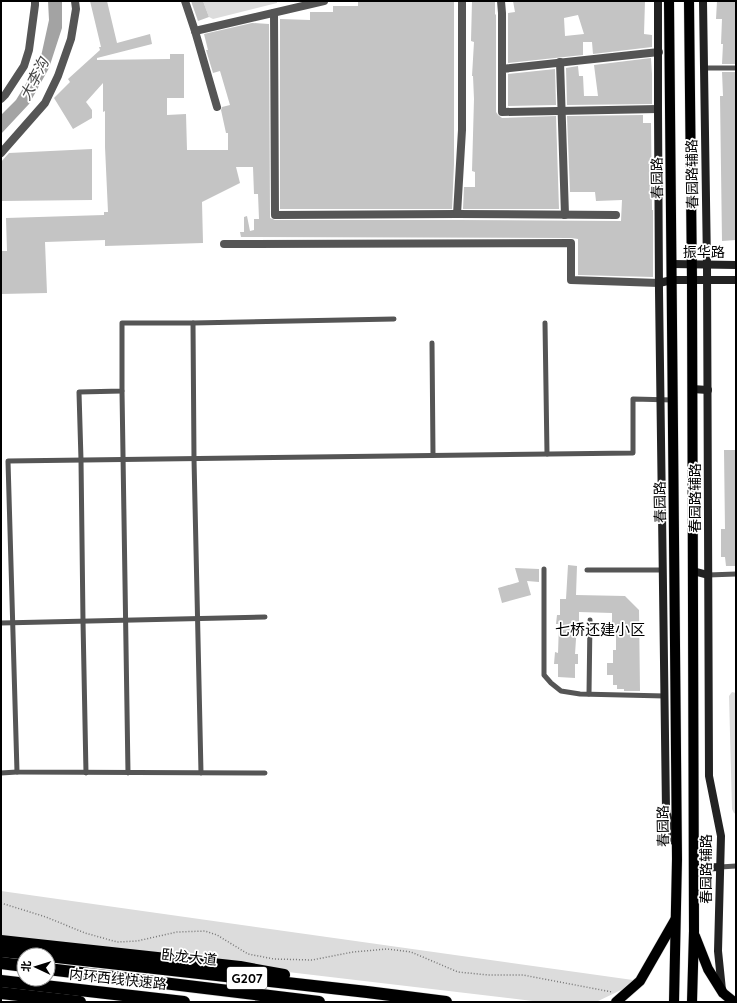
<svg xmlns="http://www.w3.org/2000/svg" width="737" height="1003" font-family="Quicksand,'Noto Sans SC',sans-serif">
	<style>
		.green { fill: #dcdcdc }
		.water { fill: #a3a3a3 }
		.building { fill: #c4c4c4; fill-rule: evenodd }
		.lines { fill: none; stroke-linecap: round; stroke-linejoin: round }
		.primary-casing { stroke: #dbdbdb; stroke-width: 11 }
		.highway-casing { stroke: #dbdbdb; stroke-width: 13 }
		.path { stroke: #777; stroke-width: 1.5; stroke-dasharray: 1 2; stroke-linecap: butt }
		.lane { stroke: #555; stroke-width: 5 }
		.street { stroke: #555; stroke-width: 8 }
		.secondary { stroke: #222; stroke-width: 8 }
		.primary { stroke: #000; stroke-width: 10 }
		.highway { stroke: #000; stroke-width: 12 }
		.labels { text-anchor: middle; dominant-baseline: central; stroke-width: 3.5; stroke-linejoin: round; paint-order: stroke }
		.shield { fill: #fff; stroke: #4c4c4c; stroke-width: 1 }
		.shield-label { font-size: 13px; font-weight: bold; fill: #000 }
		.street-label { font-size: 14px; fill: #000; stroke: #fff }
		.water-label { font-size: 15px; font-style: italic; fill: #444; stroke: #fff }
		.neighbourhood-label { font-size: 15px; fill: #000; stroke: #fff }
	</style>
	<rect width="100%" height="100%" fill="#fff"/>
	<g class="green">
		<path d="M203,1H277V3L213,19L209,17Z"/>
		<path d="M732,692L736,693V814L734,813L732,809L729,696Z"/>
		<path d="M1,891L640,981L596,1002H541L1,938Z"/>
	</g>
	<path class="water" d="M48,1H62V28L49,68L29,104L1,134V115L16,100L40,61L49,20Z"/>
	<g class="building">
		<path d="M90,1H107L117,43L150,34L152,44L97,58V60L170,59V54H184V98H167V115L186,114L187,150H228V133H226L221,110L222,107L230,105L220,71L213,73L206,50H208L204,34L252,23L269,24L270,215V218L275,220H457L621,221L622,200L596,201L595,192H570L567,116L643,115V123H651L652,210H653V277L578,275V239L571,238L241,237L240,232H244V217L247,216L250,231L254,230V219H259L258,194H254L253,167H236L240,183L202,202L203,243L105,246V240L45,242L47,293L1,294V251H7L6,218L104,215V212H108L105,147V111L103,112V83L86,102L92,110V118L73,129L54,98L70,82L68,79L100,50L99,47H101Z"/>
		<path d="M191,1H203L209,17L198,21Z"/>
		<path d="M358,1H454V164L452,209H280V19L310,20V12H333V6H358Z"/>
		<path d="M472,1H495V15L496,14V112L498,115L502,118L556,116L559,209H463L464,187H475V172L472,171L474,99L473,76H472L474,42L471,41Z"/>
		<path d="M513,1H645L644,34L652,35V47L593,54L592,42H583V55L508,63V13L515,12ZM578,15L584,34L565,36L564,18Z"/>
		<path d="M717,1H736V64H722L723,44H721L722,19H716Z"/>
		<path d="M651,58L652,74V104L567,105L566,68L578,66L579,76H583L584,96H598L594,65Z"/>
		<path d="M555,69L556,105L508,106V74Z"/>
		<path d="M722,72H736V240L722,241L720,96H723Z"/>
		<path d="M92,149V200L1,201V162L9,153Z"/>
		<path d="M724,450H736V566H726L725,557H721V529H725Z"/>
		<path d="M568,565L577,566L576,595L625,596L639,610L640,691H624V689H617V685H613V675H607V663H613V650H616V632H612V613L579,612V624H577L575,654H578V664H575V678L558,677V664H554L555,652L558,653L559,624H556L557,615H560V599H566Z"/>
		<path d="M515,568L539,569V582L527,581L531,595L502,603L498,588L519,582Z"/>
	</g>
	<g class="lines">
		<defs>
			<g id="primary">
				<path d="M669,1L677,859L674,1002"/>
				<path d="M689,1L692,281L694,931L692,1002"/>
				<path d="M695,936L708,969L723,993L734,1002"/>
				<path d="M616,1002L640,981L675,920"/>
			</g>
			<g id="highway">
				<path d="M1,941L240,967L284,975"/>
				<path d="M1,951L39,955"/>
				<path d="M48,956L367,992L446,1002"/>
				<path d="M1,963L24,966"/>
				<path d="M48,969L319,1002"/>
				<path d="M1,981L184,1002"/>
				<path d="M1,993L80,1002"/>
			</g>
		</defs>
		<use href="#primary" class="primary-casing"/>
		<use href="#highway" class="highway-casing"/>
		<path class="path" d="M1,903L46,917L85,933L117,942L137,941L177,932L205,931L217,935L248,954L274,959L312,960L353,952L387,949L411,952L458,972L488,975H523L612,992"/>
		<g class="lane">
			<path d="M703,68H736"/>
			<path d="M193,323L194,459L201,773"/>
			<path d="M545,323L547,454"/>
			<path d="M432,343L433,455"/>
			<path d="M122,391L128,773"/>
			<path d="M544,569V675L551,683L561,691L580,694L665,696"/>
			<path d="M587,570H663"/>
			<path d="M708,575L736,574"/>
			<path d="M1,623L265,617"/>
			<path d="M589,694L590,620"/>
			<path d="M1,773L17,772"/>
			<path d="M86,773L83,621L81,460L79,392L122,391V323H193L394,319"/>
			<path d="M265,773L17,772L8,461L633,453V399L673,400"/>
			<path d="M720,867L736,866"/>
		</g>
		<g class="street">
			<path d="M185,1L195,31L217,107"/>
			<path d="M501,1L502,13V69"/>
			<path d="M274,13L275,215L457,214L616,215"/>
			<path d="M195,31L324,1"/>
			<path d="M560,62L565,215"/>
			<path d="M1,99L5,95L24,66L29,50L35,5V1"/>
			<path d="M658,109L502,112V69L659,52"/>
			<path d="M1,153L45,103L58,76L71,39L76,9L75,1"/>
			<path d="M457,214L462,130V1"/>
			<path d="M224,244L571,243V280L659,283"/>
		</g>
		<g class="secondary">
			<path d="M658,1V109L659,291L666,810L674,841"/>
			<path d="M703,1L707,265L709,776L721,836L718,951L722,990"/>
			<path d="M672,264L736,265"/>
			<path d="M659,283L672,280H736"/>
			<path d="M692,389L708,390"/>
			<path d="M693,571L708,575"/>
			<path d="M694,868L720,867"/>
		</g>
		<use href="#primary" class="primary"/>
		<use href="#highway" class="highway"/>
	</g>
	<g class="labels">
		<rect class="shield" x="227" y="967" width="40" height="22" rx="3"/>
		<g class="shield-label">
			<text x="247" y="978">G207</text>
		</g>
		<g class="street-label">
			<text transform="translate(692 174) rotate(-91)">春园路辅路</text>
			<text transform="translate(657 178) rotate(-91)">春园路</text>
			<text x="704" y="252">振华路</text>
			<text transform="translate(695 498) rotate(-90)">春园路辅路</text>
			<text transform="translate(660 502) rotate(-91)">春园路</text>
			<text transform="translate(663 826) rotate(-91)">春园路</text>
			<text transform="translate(706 869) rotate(-90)">春园路辅路</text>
			<text transform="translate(189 957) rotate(6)">卧龙大道</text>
			<text transform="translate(118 979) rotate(6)">内环西线快速路</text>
		</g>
		<g class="water-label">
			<text transform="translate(34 79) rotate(-63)">大李沟</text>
		</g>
		<g class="neighbourhood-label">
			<text x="600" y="629">七桥还建小区</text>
		</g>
	</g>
	<rect width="737" height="1003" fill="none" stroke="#000000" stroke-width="4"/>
	<g transform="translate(36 967) rotate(274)"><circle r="19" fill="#ffffff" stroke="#999999"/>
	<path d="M0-3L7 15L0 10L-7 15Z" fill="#000000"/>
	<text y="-6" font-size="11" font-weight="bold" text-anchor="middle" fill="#000000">北</text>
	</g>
</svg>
